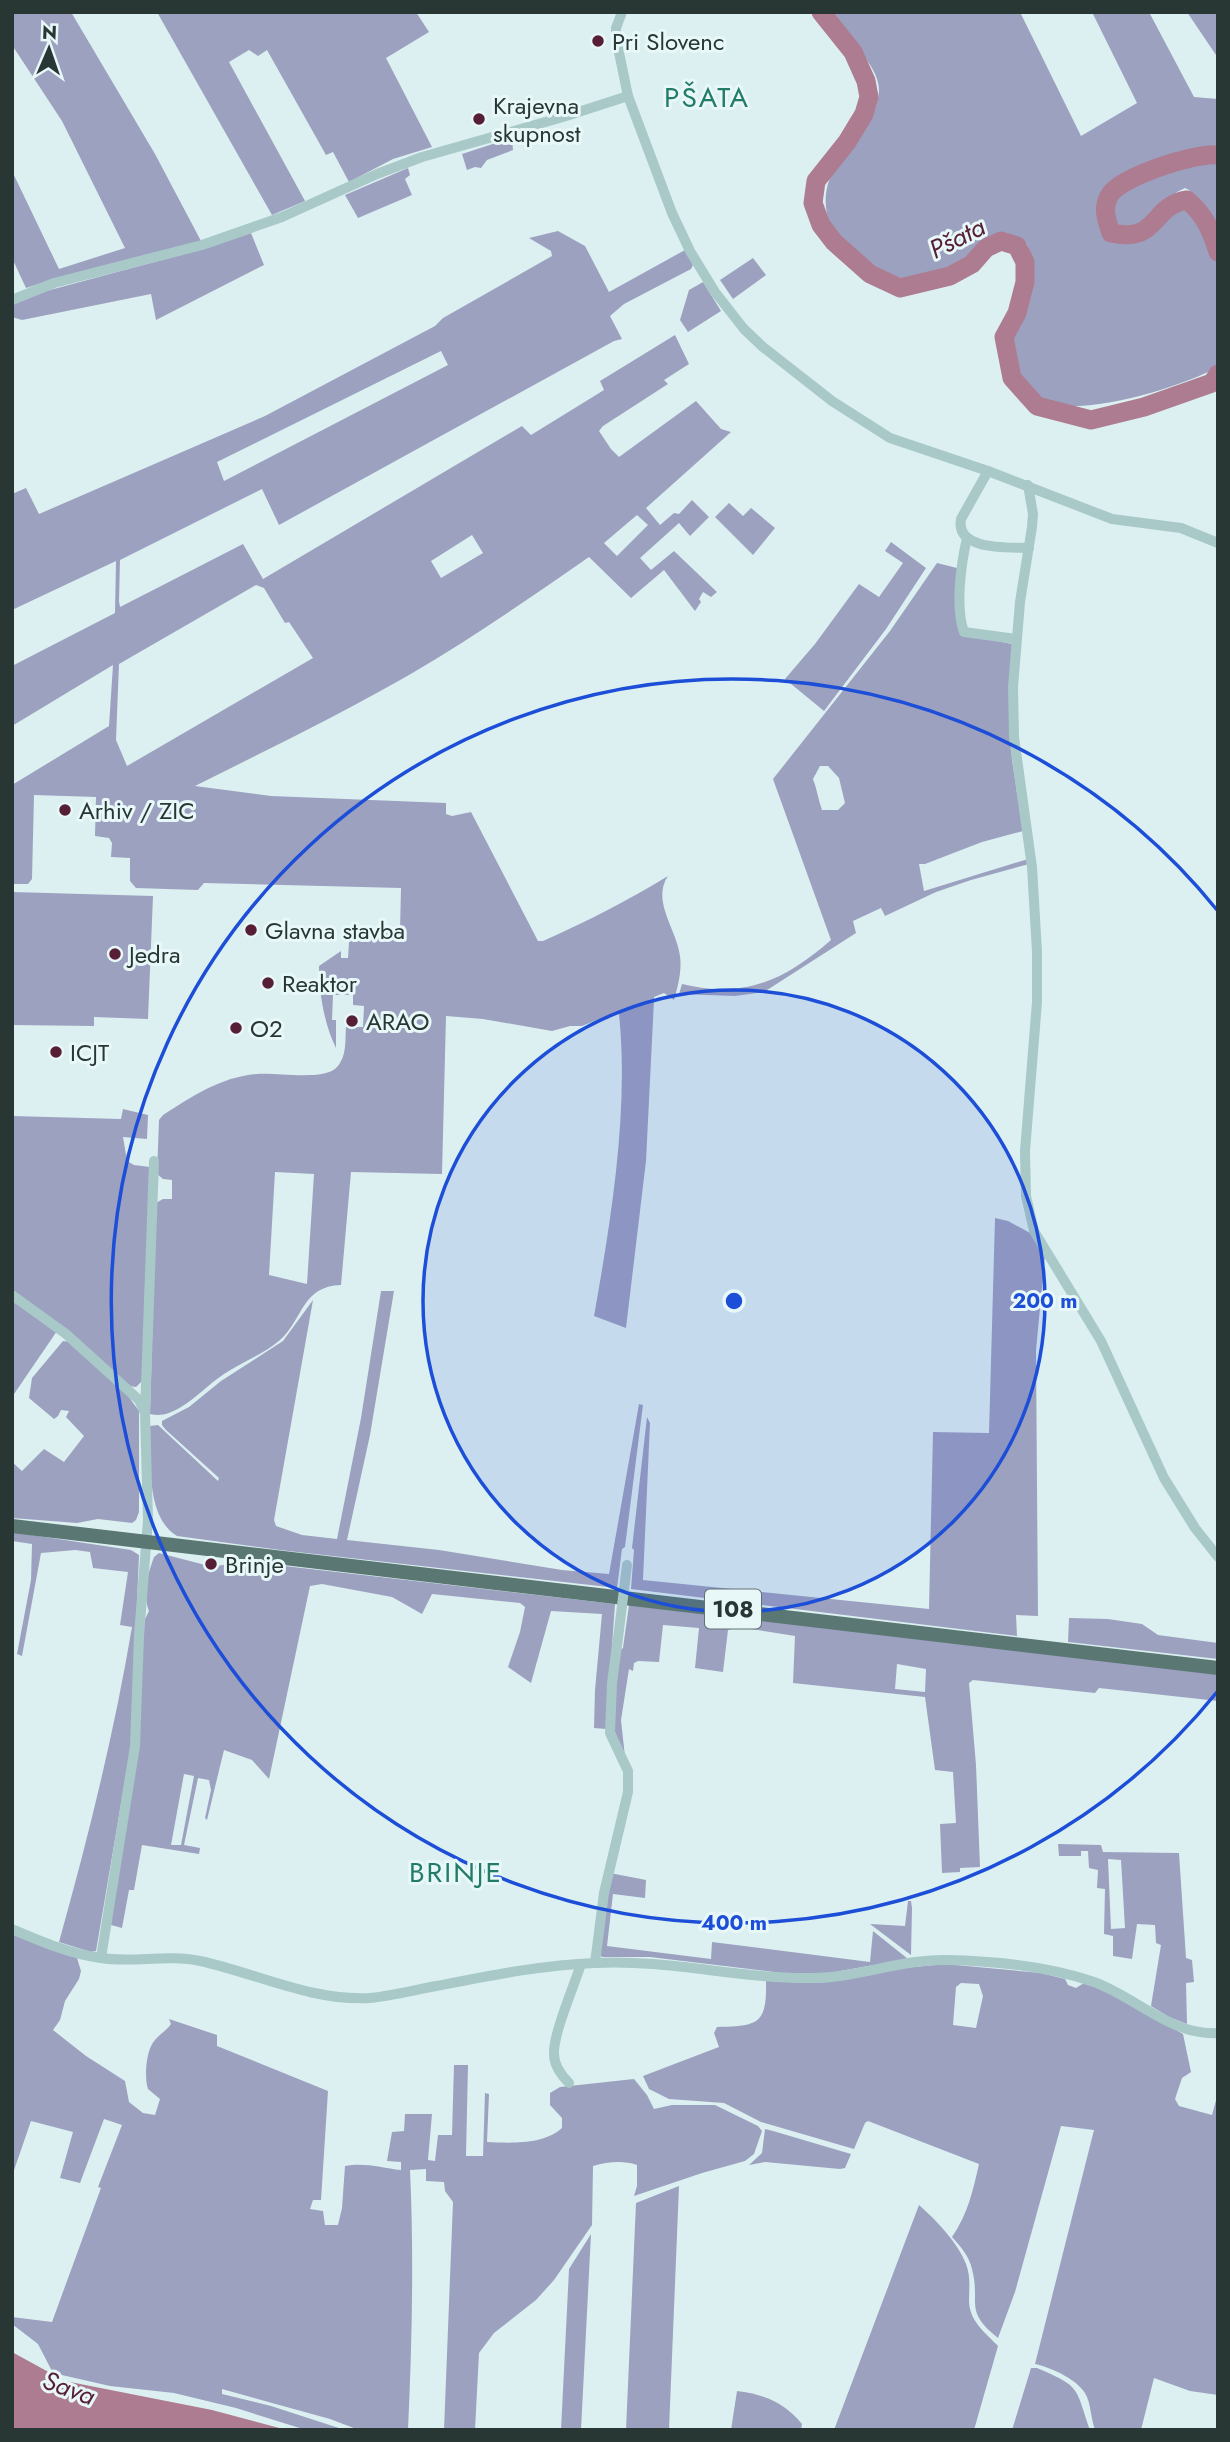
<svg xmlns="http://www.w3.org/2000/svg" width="1230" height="2442" font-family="Jost,sans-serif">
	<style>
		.green { fill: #9ca1c0; fill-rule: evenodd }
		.water { fill: #ad7c91 }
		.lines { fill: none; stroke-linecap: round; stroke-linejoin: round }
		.river { stroke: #ad7c91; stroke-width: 19 }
		.minor { stroke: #a8c9c8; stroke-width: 10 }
		.major { stroke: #5a7773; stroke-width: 14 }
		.minor-bridge { stroke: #a8c9c8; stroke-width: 10 }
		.ring { fill: none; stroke: #1d4ed8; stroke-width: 3.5 }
		.poi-dot { fill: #561f35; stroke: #e8f8f9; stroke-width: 2.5 }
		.labels { text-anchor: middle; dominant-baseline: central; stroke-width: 6; stroke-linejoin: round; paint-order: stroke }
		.shield { fill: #e8f8f9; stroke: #62706f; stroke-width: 2 }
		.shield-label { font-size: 23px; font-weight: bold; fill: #283634 }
		.poi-label { font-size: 24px; fill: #283634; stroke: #e8f8f9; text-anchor: start }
		.water-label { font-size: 26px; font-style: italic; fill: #561f35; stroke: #e8f8f9 }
		.quarter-label { font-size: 28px; letter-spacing: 2px; fill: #237c67; stroke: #e8f8f9 }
		.centre { fill: #1d4ed8; stroke: #e8f8f9; stroke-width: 3.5 }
		.ring-label { font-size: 21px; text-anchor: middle; font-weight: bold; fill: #1d4ed8; stroke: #e8f8f9; stroke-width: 6; stroke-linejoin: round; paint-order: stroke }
	</style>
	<rect width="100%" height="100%" fill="#dcf0f1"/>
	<g class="green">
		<path d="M12,12H71L155,154L201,241L54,279L26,288L12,258V171L59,269L125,248L62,121L12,45Z"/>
		<path d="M157,12H416L429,32L386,58L432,147L393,159L349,182L333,152L326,155L267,50L258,56L249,50L229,62L305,201L272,215Z"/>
		<path d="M826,12H1020L1081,136L1137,103L1092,12H1149L1194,97L1218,99V226L1189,190L1185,188L1177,192L1154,214L1162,225L1177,211L1184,209C1203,219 1213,243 1218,263V367C1179,388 1084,417 1041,402C1018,394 1009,368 1008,345C1008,336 1013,329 1017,321C1032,290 1038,278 1027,244L1013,236H995L981,244L970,262L947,275L902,284C882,272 856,261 841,242C820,217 821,184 841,159C857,138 878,118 879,90C879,63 841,33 826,12Z"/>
		<path d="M1187,12H1218V58Z"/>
		<path d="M505,140H512L513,150L487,160L481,168L475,167L467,170L462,154Z"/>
		<path d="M408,168L410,175L405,179L412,195L358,218L345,195Z"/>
		<path d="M558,231L585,246L609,292L685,250L693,265L691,269L624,304L610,316L622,339L614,341L279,525L262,489L120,560L119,601L120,607L243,544L263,579L522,426L531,435L604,390L600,381L675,335L689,364L664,380L668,384L603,426L599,431L611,449L619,457L696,401L721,429L731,432L646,508L660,525L674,513L679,514L692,500L709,517L690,536L679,523L640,558L651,570L674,551L717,592L711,597L703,592L699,599L701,602L695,611L664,570L631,598L589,557C530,598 471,639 409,675C339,715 267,750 195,786L271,796L446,803V814L452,816L471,812L538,941H543C586,922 627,901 668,876C651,901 677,930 680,956C682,971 678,986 674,1000L664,993L654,997V1000L646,1161L626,1328L594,1316C611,1220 629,1111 619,1014L607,1016L582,1026H570L552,1031L483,1019L446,1016L442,1174L351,1172L341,1285C302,1286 303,1319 280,1340C264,1354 242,1362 224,1374C209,1384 196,1398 181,1407C171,1413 161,1417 150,1414L156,1203L163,1199H172V1180L163,1179L157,1174L159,1120L163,1115C193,1096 221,1077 257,1074C275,1072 323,1081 336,1068C347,1057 345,1041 346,1027H363L364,1006L353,1005V995H333L332,1020H336V1048C324,1024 319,992 319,966L341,951V958H348L349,942L359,930L400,931L401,888L204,883L198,890L136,888L130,881V858L111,857L112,843L109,838L95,836L96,797L34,795L32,879L28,884H12V785L109,726L113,665L12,726V666L115,613L116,561L12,610V494L26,488L39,514L265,416L435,326L443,318L552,256L551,251L529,238ZM441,351L448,365L224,481L217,462ZM637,515L648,525L617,556L604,543ZM472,535L483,553L441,578L431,561ZM256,585L264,588L285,623L289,622L313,658L127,766L116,740L119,664ZM275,1172L314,1174L307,1284L269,1275Z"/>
		<path d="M251,233L264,265L156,320L151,294L22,320L12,317V305L39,293L210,247Z"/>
		<path d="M753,258L766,275L733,299L720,280Z"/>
		<path d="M703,282L721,311L688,332L680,320L689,290Z"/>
		<path d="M729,503L743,516L751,508L775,528L753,555L715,517Z"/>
		<path d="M891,542L926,568L886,629L824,711L785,679L815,644L859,584L879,597L903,563L885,551Z"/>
		<path d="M937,563L957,568L959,633L1012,644L1010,723L1012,760L1023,831L982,842L925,864H919L924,891L1028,859L1029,864L971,880L936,892L885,916L881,908L853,921L856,933L764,992L735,996L679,994L682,984C744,999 784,981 831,940L773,779L890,631ZM820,766H828L839,778L845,803L838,810H822C818,799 817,789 813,779Z"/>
		<path d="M12,892L153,896L148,1019L94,1017V1026L12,1025Z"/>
		<path d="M123,1109L148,1115L147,1139L123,1137L127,1161L134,1165L150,1167L142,1381L136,1387L129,1386L12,1291V1116L121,1119Z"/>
		<path d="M995,1218L1008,1221L1032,1234L1045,1256L1036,1350L1038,1616L1016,1615L1017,1636L631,1589L634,1550L632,1548L647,1417L650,1423L643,1580L929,1609L933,1432L989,1433Z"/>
		<path d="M381,1291H394L370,1435L347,1540L439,1550L562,1570L609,1574L639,1404L643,1405L625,1547L622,1549L617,1588L288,1551L177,1536C145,1517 151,1458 150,1426L158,1425L218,1481L219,1478L166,1430L162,1425V1421L189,1407L221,1381L283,1341L313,1300L274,1520L276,1526L302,1535L337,1539L361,1418Z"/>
		<path d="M12,1301L57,1331L12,1397Z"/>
		<path d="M63,1341L70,1342L128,1396L139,1411V1512L136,1520L132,1523L98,1519L77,1523L12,1518V1462L22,1471L44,1449L64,1462L84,1436L66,1417L69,1411L61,1410L58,1416L54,1419L29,1398L32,1378Z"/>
		<path d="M12,1532L131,1550L139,1555L131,1745L96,1951L91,1952L59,1942C88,1838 114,1734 132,1627L120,1625L128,1572L93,1568L90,1552L75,1550L41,1553L22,1656L17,1654L31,1580L32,1544L12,1541Z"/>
		<path d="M159,1553L213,1567L242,1561L615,1604L606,1729L594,1728L595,1690L602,1614L551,1611L531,1683L508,1667L520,1632L525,1607L520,1603L432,1594L422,1614L392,1597L322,1584L310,1586L269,1779L252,1760L224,1750L207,1820L205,1818L211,1790L209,1780L198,1778L184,1845L200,1848L199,1854L142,1845L134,1890H129L122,1928L111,1925L144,1621L149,1611C142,1593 148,1574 154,1557ZM184,1774L194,1776L181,1845H171Z"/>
		<path d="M629,1605L1218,1673V1701L1099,1688L1095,1693L973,1680L969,1683L976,1765L980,1867L960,1868V1872L942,1873L940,1824L956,1823L953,1772L935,1770L925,1697L793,1683L795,1636L739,1627L728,1630L723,1672L695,1668L699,1628L663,1625L659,1662L638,1661L634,1663L633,1671L629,1669L621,1720L625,1757L613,1727L619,1651L623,1648ZM897,1664L926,1669L925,1692L895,1689Z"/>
		<path d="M1069,1618L1108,1619L1142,1624L1158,1635L1218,1643V1659L1068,1642Z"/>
		<path d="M1058,1844L1101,1845L1103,1852L1179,1853L1186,1958L1192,1960L1194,1982L1186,1983L1187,2024L1169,2017L1151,2006L1161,1945L1156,1943L1155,1925L1137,1924L1132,1959L1113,1956V1936L1104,1934L1105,1889L1097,1888L1098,1870L1089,1868L1088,1851H1081V1856H1059ZM1108,1859L1121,1860L1125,1928L1111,1929Z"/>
		<path d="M610,1873L646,1880L645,1898L613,1894L607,1946L711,1959L712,1942L870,1962L873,1931L908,1959L829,1973L790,1974L650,1957H602L599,1953Z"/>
		<path d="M908,1901H911L912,1908L911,1955L870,1924L905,1926Z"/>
		<path d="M12,1934L77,1958L81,1971L79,1979L65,2001L60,2020L53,2030L86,2056L125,2081L129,2102L143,2113L155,2115L160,2099L148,2089C144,2077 146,2049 155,2040C160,2034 166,2031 171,2024L169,2019L217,2035V2046L328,2091L321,2200H313L310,2209L323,2211L325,2225H338L342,2208L345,2166C365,2162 382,2168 401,2170V2162L387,2161L392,2132L404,2131L405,2114H432L428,2160L435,2161L438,2135H452L454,2065H468L466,2156H483L485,2093L489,2094L487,2142C511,2143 543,2145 562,2128V2118L550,2105V2093L560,2087L634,2079L647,2095L654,2109L672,2105H715L758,2126L762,2131L754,2154L745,2161L702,2173L634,2196L637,2186V2165C622,2160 608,2162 593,2166L592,2225L554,2280L536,2300L494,2333L479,2353L475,2430H444L453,2202L445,2191L444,2182L426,2181V2169L410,2170C414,2257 412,2343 408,2430H359L330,2419L222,2389V2394L271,2406L345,2430H306L236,2408L174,2393L110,2386L53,2373L38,2344L12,2324V2317L52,2322L101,2188L98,2187L122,2125L104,2119L80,2183L60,2178L73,2132L31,2121L12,2176Z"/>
		<path d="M945,1964L1041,1973L1065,1979L1068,1985L1076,1988L1084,1983L1110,1992L1183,2034L1191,2072L1182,2078L1175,2099L1179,2106L1212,2115L1218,2093V2395L1190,2391L1154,2378L1141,2430H1095C1091,2419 1091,2407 1087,2397C1080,2380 1052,2368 1035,2364L1094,2130L1061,2126L1015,2292L998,2338C963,2310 981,2304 972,2269C969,2256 961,2247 952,2237C968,2214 973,2190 979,2164L868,2121L865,2123L854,2149L761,2122L724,2103L669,2099L649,2089L643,2076L719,2047L714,2033L717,2027C758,2026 767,2025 766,1981ZM961,1983L979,1984L983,1996L976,2028L953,2025L956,1987Z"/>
		<path d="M765,2129L773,2131L851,2154L845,2168L840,2169L765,2162L749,2165L762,2153Z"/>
		<path d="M679,2186L669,2430H626L636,2203Z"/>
		<path d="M919,2205C936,2220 958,2243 966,2264C971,2277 969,2289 969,2302C970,2322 986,2333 998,2346L974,2430H834Z"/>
		<path d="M591,2234L581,2430H561L569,2269Z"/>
		<path d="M1031,2368H1037C1081,2387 1075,2386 1090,2430H1012Z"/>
		<path d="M737,2391C764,2394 785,2403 802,2424L801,2430H731Z"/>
	</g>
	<path class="water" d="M12,2352L65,2381L212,2410L287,2430H12Z"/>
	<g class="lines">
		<g class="river">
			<path d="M821,12L853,52L866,81L869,97L864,114L847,142L816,181L813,203L821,225L834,242L870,274L900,288L950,276L972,264L986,248L1001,241L1017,246L1025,262V282L1017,313L1004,337L1012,378L1037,406L1091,420L1144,407L1212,383L1218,374"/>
			<path d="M1218,155C1196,152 1119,177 1109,196C1102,209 1107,221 1111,233C1160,243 1150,206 1187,200C1205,215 1211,230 1218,252"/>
		</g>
		<g class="minor">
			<path d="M622,12L616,28V38L628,96L672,213L690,251L715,292L744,329L763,347L832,401L890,438L988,471L1112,519L1181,528L1218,543"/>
			<path d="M12,300L54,283L202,245L282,217L377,174L422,157L563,117L628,96"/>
			<path d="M988,471L961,519C955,551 1009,547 1029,548"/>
			<path d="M1028,485L1033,514L1032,527L1020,602L1013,687L1014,737L1032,867L1037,952V1002L1025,1151L1026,1196L1034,1231L1101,1341L1164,1478L1195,1528L1218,1557"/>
			<path d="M967,538C961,564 955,607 964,632L1016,639"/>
			<path d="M12,1295L66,1334L139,1400L144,1411"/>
			<path d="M12,1929C40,1941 70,1954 101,1958C133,1963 167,1954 200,1961C256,1973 310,2001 369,1998C391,1996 414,1990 436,1986C488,1976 542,1965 595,1963C668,1959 739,1979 812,1978C857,1978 901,1959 947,1960C995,1961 1048,1966 1094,1982C1136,1997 1171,2036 1218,2033"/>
			<path d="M101,1958L135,1746L139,1636L148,1520L145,1413L154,1161"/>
			<path d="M595,1963L604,1893L628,1792V1771L610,1733L612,1683L618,1638"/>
			<path d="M569,2083C561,2075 554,2066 554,2054C553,2034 574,1986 581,1964"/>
		</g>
		<path class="major" d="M12,1526L1218,1668"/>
		<path class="minor-bridge" d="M618,1638L627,1565"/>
	</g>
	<circle cx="734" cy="1301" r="311" fill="#1d4ed8" fill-opacity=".12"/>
	<g class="ring">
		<circle cx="734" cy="1301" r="311"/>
		<path d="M1217 1692A622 622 0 1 1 1217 910"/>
	</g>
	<g class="poi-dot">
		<circle cx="598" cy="41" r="7"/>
		<circle cx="479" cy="119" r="7"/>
		<circle cx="65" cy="810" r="7"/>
		<circle cx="251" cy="930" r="7"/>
		<circle cx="115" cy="954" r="7"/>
		<circle cx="268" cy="983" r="7"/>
		<circle cx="352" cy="1021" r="7"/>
		<circle cx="236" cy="1028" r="7"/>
		<circle cx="56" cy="1052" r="7"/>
		<circle cx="211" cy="1564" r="7"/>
	</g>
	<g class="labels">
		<rect class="shield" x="705" y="1589.5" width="56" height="39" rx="5"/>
		<g class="shield-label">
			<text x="733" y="1609">108</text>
		</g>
		<g class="poi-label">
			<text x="612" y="41">Pri Slovenc</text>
			<text x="493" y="105">Krajevna<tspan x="493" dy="28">skupnost</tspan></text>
			<text x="79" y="810">Arhiv / ZIC</text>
			<text x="265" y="930">Glavna stavba</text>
			<text x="129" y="954">Jedra</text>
			<text x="282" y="983">Reaktor</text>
			<text x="366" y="1021">ARAO</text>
			<text x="250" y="1028">O2</text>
			<text x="70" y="1052">ICJT</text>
			<text x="225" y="1564">Brinje</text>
		</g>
		<g class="water-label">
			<text transform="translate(957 238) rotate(-27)">Pšata</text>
			<text transform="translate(69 2388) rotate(20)">Sava</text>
		</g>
		<g class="quarter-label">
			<text x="707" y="97">PŠATA</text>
			<text x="456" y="1872">BRINJE</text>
		</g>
	</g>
	<circle cx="734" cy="1301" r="10" class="centre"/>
	<g class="ring-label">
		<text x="1045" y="1308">200 m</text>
		<text x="734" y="1930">400 m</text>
	</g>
	<rect width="1230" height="2442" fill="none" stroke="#283634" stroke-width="28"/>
	<g transform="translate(49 49) rotate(2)" stroke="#e8f8f9" stroke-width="5" paint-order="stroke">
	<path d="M0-5L12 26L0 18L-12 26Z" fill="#283634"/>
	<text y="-10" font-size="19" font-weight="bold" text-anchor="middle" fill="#283634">N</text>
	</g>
</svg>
